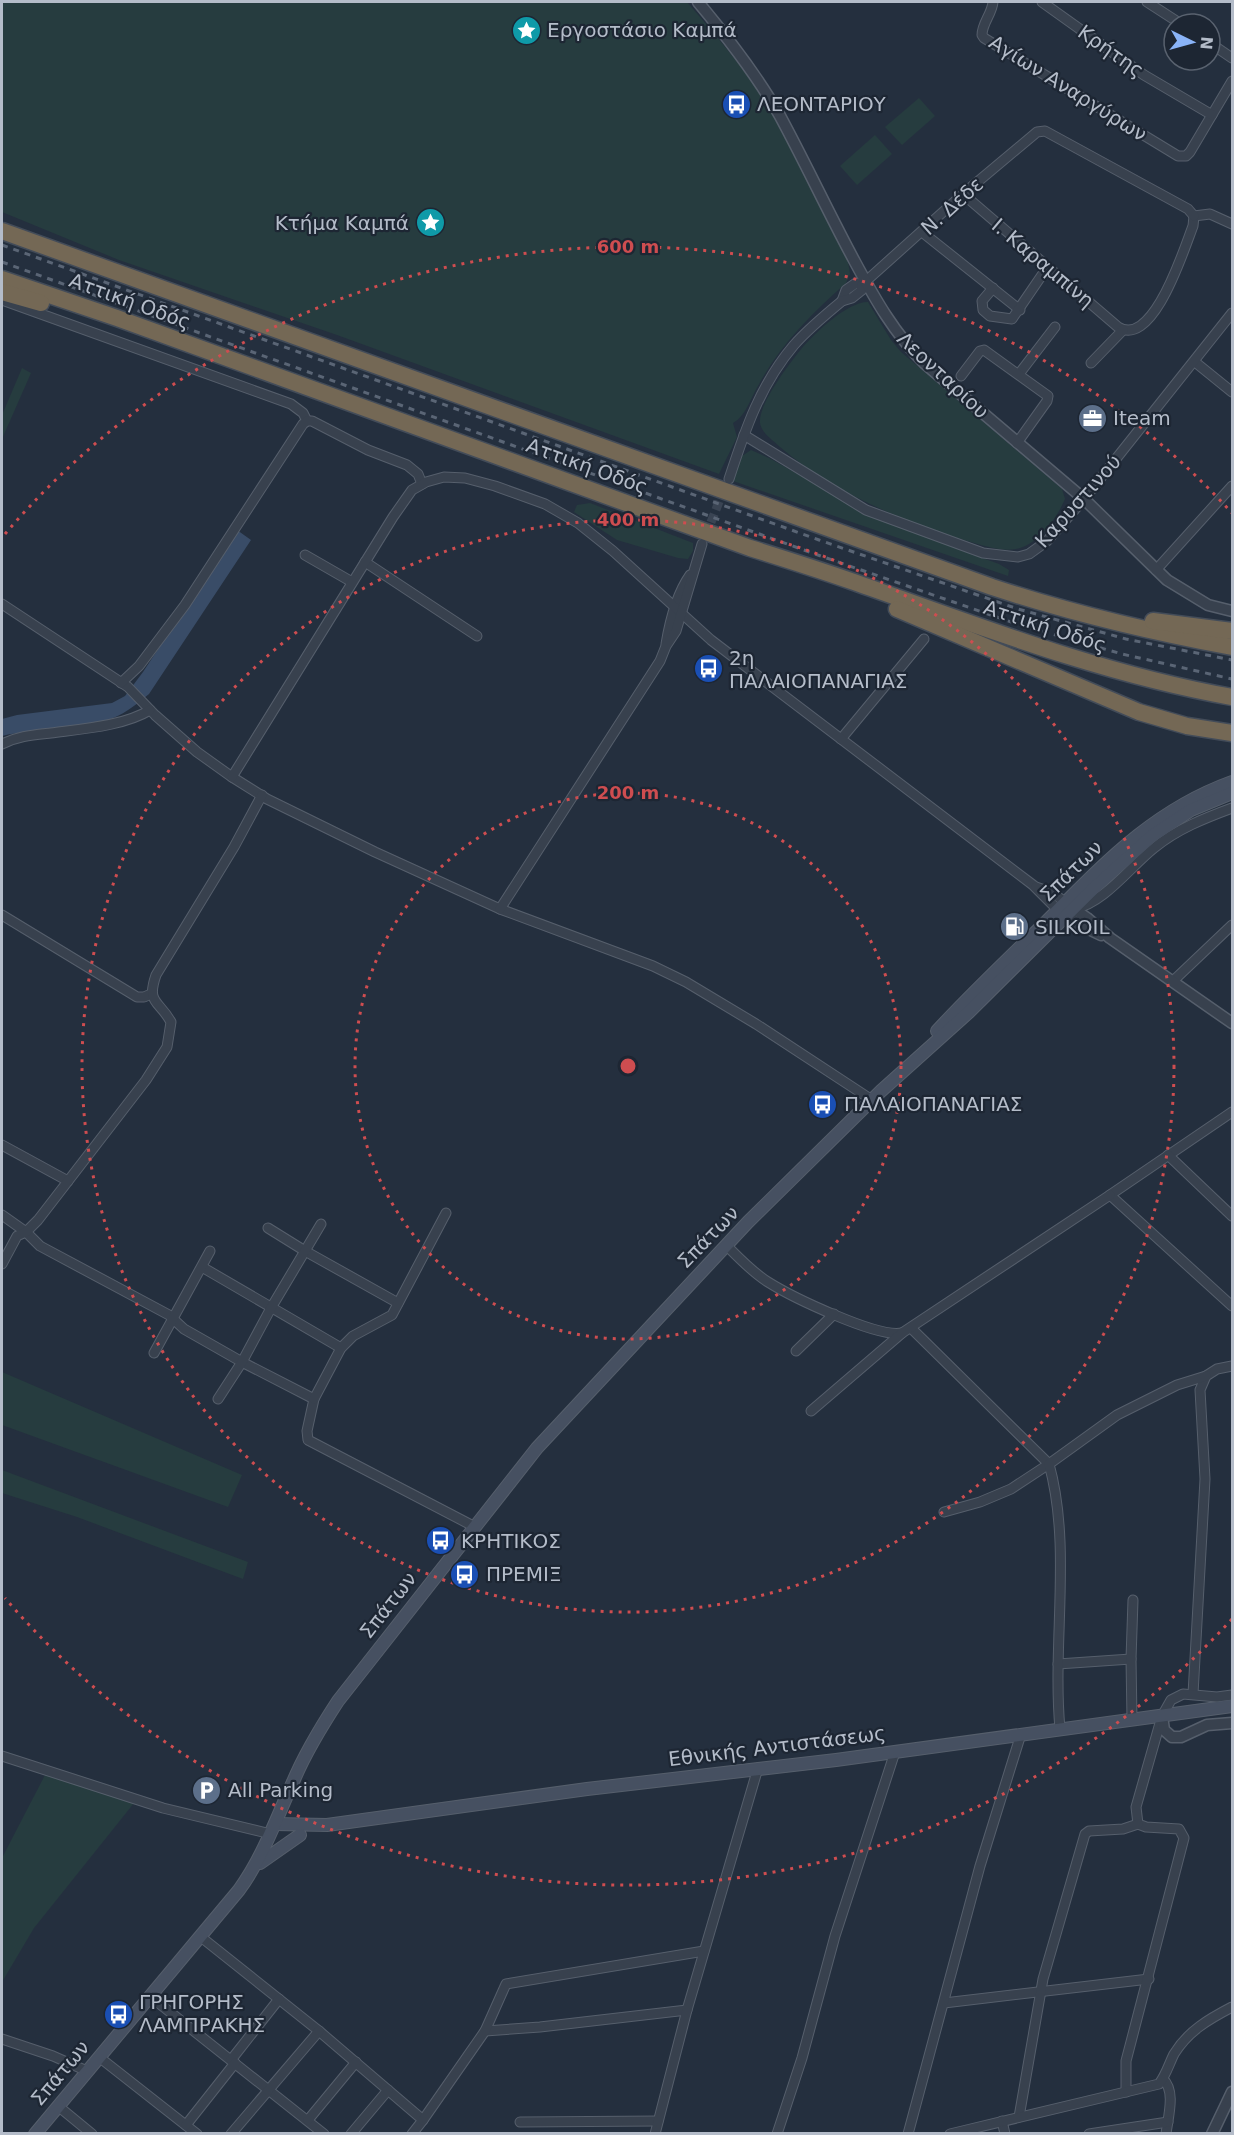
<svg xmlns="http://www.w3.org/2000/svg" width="1234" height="2135" font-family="'DejaVu Sans',sans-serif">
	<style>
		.green { fill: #263c3f }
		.water { fill: #394c67 }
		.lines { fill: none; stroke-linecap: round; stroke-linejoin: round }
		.minor-tunnel { stroke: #3a4453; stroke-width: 9; stroke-dasharray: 9 4.5; stroke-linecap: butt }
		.minor-casing { stroke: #565f6c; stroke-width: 11 }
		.tertiary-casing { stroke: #565f6c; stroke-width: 13 }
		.secondary-casing { stroke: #565f6c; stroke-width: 14 }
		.motorway-casing { stroke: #434c59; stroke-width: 19 }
		.minor { stroke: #38414e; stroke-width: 9 }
		.tertiary { stroke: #38414e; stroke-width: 10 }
		.secondary { stroke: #465061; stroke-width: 12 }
		.motorway { stroke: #746855; stroke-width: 16 }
		.rail { stroke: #5a6575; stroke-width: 3; stroke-dasharray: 6 6; stroke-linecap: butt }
		.ring { fill: none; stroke: #ce4d50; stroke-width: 3; stroke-dasharray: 3 6 }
		.labels { text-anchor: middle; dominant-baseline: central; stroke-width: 4.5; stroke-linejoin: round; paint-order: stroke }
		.poi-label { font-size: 20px; fill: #b4bcc9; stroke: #1d2633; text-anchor: start }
		.street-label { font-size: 20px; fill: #b4bcc9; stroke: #1d2633 }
		.centre { fill: #ce4d50; stroke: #1d2633; stroke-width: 3 }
		.ring-label { font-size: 18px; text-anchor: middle; font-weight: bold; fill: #ce4d50; stroke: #1d2633; stroke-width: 4.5; stroke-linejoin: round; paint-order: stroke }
	</style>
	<rect width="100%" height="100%" fill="#242f3e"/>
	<g class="green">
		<path d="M2,2H687C713,32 741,64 763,99C785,133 803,171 821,207C832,228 848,251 850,274L846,283C812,313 779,346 758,386C750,399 746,416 733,423L737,437L719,474L337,335L119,260L2,212Z"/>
		<path d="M919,98L935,116L902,145L885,127Z"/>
		<path d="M875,135L892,154L857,185L840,166Z"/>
		<path d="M868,302L891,340L901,352L1062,489L1065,499C1057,518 1038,545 1016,549C1000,552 982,545 967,541C901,521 833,492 780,447C773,440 762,434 760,423C758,404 790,363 802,348C815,333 847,302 868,302Z"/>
		<path d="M22,368L31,373L2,439V415Z"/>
		<path d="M751,450L769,458L880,520L999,564L1009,570L1008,576L733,481L742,456Z"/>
		<path d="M590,503L693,543V551L688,559L678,558L617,540L574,512L577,505Z"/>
		<path d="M2,1372L242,1475L228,1507L2,1425Z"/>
		<path d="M2,1470L248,1562L243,1579L77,1517L2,1493Z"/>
		<path d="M45,1775L134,1803L34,1928L2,1982V1858Z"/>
	</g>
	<path class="water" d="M237,530L251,540L149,694C136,705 122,716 105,721C72,731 35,728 2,736V719L17,715L112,703L125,696L143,672Z"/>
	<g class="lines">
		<path class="minor-tunnel" d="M706,535L724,489"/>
		<defs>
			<g id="minor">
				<path d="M993,2C992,14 982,23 982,35L984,38L1178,156H1186L1190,152L1232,81"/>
				<path d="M1042,2L1144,75L1212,115"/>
				<path d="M1147,2L1181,24"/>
				<path d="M1210,43L1232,58"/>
				<path d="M963,194L1118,327C1153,349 1184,249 1193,226L1194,216"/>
				<path d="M1194,216L1210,214L1232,224"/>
				<path d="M922,232L1020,310"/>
				<path d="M993,288L982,301L983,310L990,316L1012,319L1042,275"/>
				<path d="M2,300L291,404L303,413L307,421"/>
				<path d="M842,301L846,290L856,283L862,285"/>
				<path d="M1195,362L1232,392"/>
				<path d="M1091,363L1123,330"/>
				<path d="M1019,374L1055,327"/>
				<path d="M961,376L980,351L984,350L1048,396L1047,401L1017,443"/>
				<path d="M744,435L866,510L983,553L1018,557L1029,554L1047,541L1084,499L1232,313"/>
				<path d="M729,479C745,430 760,385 794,345C808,329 825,315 842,301L852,298L862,290V285L865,282L963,194L1037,132L1045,131L1188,209L1194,216"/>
				<path d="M305,555L352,582"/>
				<path d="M365,562L477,636"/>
				<path d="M1156,570L1232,486"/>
				<path d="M2,604L128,687L155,715L197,752L232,777L267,799L375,852L500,909L653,966L686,982L756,1024L872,1100"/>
				<path d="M666,644C670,620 676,595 690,575"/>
				<path d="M121,683L139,666L185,605L303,424L307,421H312L368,450L407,465L418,474L422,484"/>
				<path d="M841,739L924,639"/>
				<path d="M2,744C18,736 33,735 51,733C81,729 124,726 150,710"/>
				<path d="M232,777L393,517L412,490L426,482L444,477L465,478L495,486L545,504L578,523L613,551L711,640L1033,885L1058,910"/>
				<path d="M1036,887L1053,893L1074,909C1104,903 1130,867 1154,848C1177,829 1205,818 1232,808"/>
				<path d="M500,909L660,661L666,646L676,631L702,544"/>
				<path d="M2,915L137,997H144L151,994"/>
				<path d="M1173,981L1232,925"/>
				<path d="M1232,1112L1110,1195L1232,1306"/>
				<path d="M2,1145L68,1181"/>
				<path d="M1168,1155L1232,1216"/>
				<path d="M2,1215L26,1232L40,1246L169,1315L184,1329L242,1362L314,1399L307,1431L308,1440L475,1527"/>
				<path d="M268,1228L305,1251L398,1303"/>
				<path d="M726,1245C739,1258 752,1272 768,1282C792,1297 877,1338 902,1333"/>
				<path d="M2,1264L17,1236L26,1232L38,1220L146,1080L167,1047L171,1022C159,1000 146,1004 156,975L234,847L262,795"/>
				<path d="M202,1267L341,1348"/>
				<path d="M911,1328L1049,1464L1011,1489L980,1502L944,1512"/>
				<path d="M796,1351L834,1314"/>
				<path d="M154,1353L210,1251"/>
				<path d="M218,1399L242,1362L271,1308L321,1224"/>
				<path d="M314,1399L341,1348L353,1336L392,1315L446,1213"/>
				<path d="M811,1411L902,1333L1110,1195"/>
				<path d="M1058,1664L1131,1659"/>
				<path d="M1193,1694L1205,1479L1200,1390L1206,1376L1217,1369L1232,1366"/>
				<path d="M1132,1719L1131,1659L1133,1600"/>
				<path d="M1060,1729C1052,1643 1072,1547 1049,1464L1117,1415L1177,1385L1206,1376"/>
				<path d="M2,1756L163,1808L271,1834"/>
				<path d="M201,1937L319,2031L423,2120L412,2134"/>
				<path d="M151,1997L324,2134"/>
				<path d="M944,2003L1149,1979"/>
				<path d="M485,2031L540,2027L687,2010"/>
				<path d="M2,2039L53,2056L87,2071"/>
				<path d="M99,2057L197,2134"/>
				<path d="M231,2060L279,1999"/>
				<path d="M1163,2079C1176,2091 1168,2117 1166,2134"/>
				<path d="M1126,2092V2061L1184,1838L1179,1829L1146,1827L1138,1824L1136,1807L1162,1716L1171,1700L1183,1694L1217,1697L1232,1695"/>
				<path d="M58,2106L92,2134"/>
				<path d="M1019,2117L1043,1979L1085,1834L1089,1831L1123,1829L1138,1824"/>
				<path d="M308,2120L356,2062"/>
				<path d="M423,2120L485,2031L506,1984L704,1951"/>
				<path d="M1002,2121L1005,2134"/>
				<path d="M520,2122L658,2121"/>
				<path d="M186,2125L235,2063"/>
				<path d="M231,2134L319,2031"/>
				<path d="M351,2134L388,2090"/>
				<path d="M655,2134L687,2010L758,1768"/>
				<path d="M777,2134L802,2058L835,1936L895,1752"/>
				<path d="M908,2134L980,1866L1021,1734"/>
				<path d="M950,2134L1159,2084C1166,2075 1169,2064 1174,2054C1188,2031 1209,2019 1232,2007"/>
				<path d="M1089,2134L1168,2122"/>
			</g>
			<g id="tertiary">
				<path d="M698,2C728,38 757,75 780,116C806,164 829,214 855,262C875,299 894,333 924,363L1084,499L1167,580L1208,605L1232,611"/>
				<path d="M1074,909L1087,918L1110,938L1232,1023"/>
				<path d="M1060,911L1080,925L1101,935"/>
				<path d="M1162,1716L1164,1730L1172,1737H1181L1207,1725L1232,1723"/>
				<path d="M1212,2134L1232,2092"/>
			</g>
			<g id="secondary">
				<path d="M937,1031C971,994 1008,959 1044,924C1103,865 1152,811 1232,782"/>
				<path d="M275,1824L327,1825L587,1789L836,1760L1232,1706"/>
				<path d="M260,1863L300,1835"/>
				<path d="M35,2134L239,1890C263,1857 276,1819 293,1782C305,1753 321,1727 338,1701L537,1448L748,1222L881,1091L969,1012L1094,888L1152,836L1191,810L1232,793"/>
			</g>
			<g id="motorway">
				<path d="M2,231L992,587C1071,613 1151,632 1232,647"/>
				<path d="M2,279L117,318L750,548C785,559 820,570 854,582C979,626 1102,674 1232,697"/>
				<path d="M2,292L41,303"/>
				<path d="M897,609L1139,712L1187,726L1232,733"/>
				<path d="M1153,621L1232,631"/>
			</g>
		</defs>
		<use href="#minor" class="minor-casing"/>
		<use href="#tertiary" class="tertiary-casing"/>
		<use href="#secondary" class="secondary-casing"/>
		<use href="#motorway" class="motorway-casing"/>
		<use href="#minor" class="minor"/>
		<use href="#tertiary" class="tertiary"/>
		<use href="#secondary" class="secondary"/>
		<use href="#motorway" class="motorway"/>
		<g class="rail">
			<path d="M2,245L819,540L1018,609L1126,639L1232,660"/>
			<path d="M2,262L815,554L1014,623L1122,654L1232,679"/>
		</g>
	</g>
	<g class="ring">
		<circle cx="628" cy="1066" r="273"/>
		<circle cx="628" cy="1066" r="546"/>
		<path d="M1232 1619A819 819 0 0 1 5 1598M5 534A819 819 0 0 1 1232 513"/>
	</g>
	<defs>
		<symbol id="sight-disc" viewBox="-11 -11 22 22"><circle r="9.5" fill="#0f9aa8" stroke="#1d2633"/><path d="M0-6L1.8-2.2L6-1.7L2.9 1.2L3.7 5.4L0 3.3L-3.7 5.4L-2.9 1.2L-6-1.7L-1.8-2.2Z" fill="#fff"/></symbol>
		<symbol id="bus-disc" viewBox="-11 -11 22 22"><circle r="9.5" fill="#1a4fb4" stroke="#1d2633"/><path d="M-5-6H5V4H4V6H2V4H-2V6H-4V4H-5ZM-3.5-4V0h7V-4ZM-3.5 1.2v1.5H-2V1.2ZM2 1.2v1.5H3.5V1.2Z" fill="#fff"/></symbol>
		<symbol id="office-disc" viewBox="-11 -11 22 22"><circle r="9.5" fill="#5c6f8a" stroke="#1d2633"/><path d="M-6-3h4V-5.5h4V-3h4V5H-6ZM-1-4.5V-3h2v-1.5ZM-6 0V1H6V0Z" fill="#fff"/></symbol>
		<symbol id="fuel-disc" viewBox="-11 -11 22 22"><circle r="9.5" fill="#5c6f8a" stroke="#1d2633"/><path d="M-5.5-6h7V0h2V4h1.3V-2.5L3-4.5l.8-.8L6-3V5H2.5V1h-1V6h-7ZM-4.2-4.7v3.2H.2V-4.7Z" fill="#fff"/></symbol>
		<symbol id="parking-disc" viewBox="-11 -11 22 22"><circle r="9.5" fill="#5c6f8a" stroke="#1d2633"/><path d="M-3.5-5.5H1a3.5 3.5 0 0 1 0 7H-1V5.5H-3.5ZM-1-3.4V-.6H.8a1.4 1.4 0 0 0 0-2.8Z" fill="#fff"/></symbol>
	</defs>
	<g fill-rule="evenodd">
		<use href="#sight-disc" x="510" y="14" width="33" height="33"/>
		<use href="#bus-disc" x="720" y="88" width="33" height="33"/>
		<use href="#sight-disc" x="414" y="206" width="33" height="33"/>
		<use href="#office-disc" x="1076" y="402" width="33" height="33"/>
		<use href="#bus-disc" x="692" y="652" width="33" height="33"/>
		<use href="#fuel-disc" x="998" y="910" width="33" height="33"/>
		<use href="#bus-disc" x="806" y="1088" width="33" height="33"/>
		<use href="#bus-disc" x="424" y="1524" width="33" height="33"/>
		<use href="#bus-disc" x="448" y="1558" width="33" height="33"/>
		<use href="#parking-disc" x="190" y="1774" width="33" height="33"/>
		<use href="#bus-disc" x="102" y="1998" width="33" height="33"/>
	</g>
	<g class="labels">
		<g class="poi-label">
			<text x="547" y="30">Εργοστάσιο Καμπά</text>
			<text x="757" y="104">ΛΕΟΝΤΑΡΙΟΥ</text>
			<text x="409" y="223" text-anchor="end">Kτήμα Καμπά</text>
			<text x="1113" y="418">Iteam</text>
			<text x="729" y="658">2η<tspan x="729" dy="23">ΠΑΛΑΙΟΠΑΝΑΓΙΑΣ</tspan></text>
			<text x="1035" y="927">SILKOIL</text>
			<text x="844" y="1104">ΠΑΛΑΙΟΠΑΝΑΓΙΑΣ</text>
			<text x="461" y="1541">ΚΡΗΤΙΚΟΣ</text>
			<text x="486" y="1574">ΠΡΕΜΙΞ</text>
			<text x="228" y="1790">All Parking</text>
			<text x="139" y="2002">ΓΡΗΓΟΡΗΣ<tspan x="139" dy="23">ΛΑΜΠΡΑΚΗΣ</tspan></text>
		</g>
		<g class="street-label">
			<text transform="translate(1111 51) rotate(35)">Κρήτης</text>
			<text transform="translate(1068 88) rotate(32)">Αγίων Αναργύρων</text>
			<text transform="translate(952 206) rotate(-42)">Ν. Δέδε</text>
			<text transform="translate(1043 263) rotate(40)">Ι. Καραμπίνη</text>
			<text transform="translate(130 301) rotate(20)">Αττική Οδός</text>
			<text transform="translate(943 375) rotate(43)">Λεονταρίου</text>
			<text transform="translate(587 466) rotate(20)">Αττική Οδός</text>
			<text transform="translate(1078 501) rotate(-48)">Καρυστινού</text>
			<text transform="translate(1045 626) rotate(18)">Αττική Οδός</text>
			<text transform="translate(1071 871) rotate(-44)">Σπάτων</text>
			<text transform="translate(708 1237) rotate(-46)">Σπάτων</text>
			<text transform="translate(388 1605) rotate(-52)">Σπάτων</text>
			<text transform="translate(777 1746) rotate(-7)">Εθνικής Αντιστάσεως</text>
			<text transform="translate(60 2073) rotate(-50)">Σπάτων</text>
		</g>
	</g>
	<circle cx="628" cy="1066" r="9" class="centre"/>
	<g class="ring-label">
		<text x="628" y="253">600 m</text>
		<text x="628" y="526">400 m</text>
		<text x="628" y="799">200 m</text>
	</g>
	<rect width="1234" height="2135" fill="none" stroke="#b4bcc9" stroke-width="6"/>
	<g transform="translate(1192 42) rotate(95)"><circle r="28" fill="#1d2633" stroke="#59626f" stroke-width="1.5"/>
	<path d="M0-4.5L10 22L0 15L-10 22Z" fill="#8ab4f8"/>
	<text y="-9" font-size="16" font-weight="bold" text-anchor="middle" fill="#b4bcc9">N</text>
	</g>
</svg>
